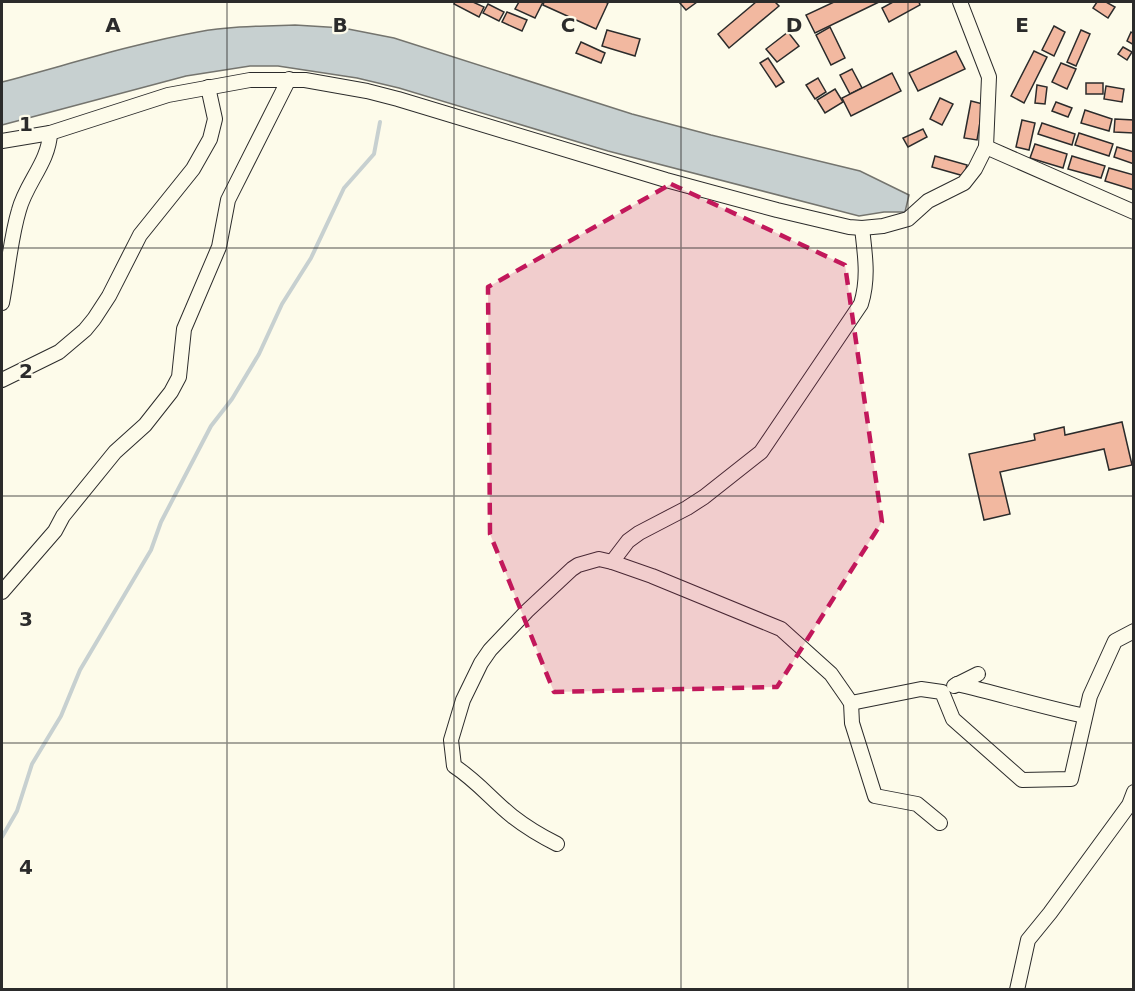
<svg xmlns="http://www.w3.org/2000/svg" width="1135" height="991" font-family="'DejaVu Sans',sans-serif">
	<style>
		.water { fill: #c7d0d0; stroke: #74746e; stroke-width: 1.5 }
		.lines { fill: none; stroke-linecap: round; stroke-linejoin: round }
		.stream { stroke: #c7d0d0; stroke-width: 4 }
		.building { fill: #f2b8a0; stroke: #2b2b2b; stroke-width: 1.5 }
		.minor-casing { stroke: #2b2b2b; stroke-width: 16 }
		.minor { stroke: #fdfbea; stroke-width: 14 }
		.marked { fill: #c2185b; fill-opacity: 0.2; stroke: #c2185b; stroke-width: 4.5; stroke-dasharray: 12 8; stroke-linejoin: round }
		.grid { fill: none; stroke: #2b2b2b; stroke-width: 1.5; stroke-opacity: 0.55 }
		.grid-label { font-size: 20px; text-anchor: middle; font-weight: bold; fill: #2b2b2b; stroke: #fdfbea; stroke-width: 4.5; stroke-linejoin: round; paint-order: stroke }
	</style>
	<rect width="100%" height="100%" fill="#fdfbea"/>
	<path class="water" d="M295,25L343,28L394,38L632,114L711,135L860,171L909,195L905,212H884L859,216L608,151L399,88L357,78L278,66H250L186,76L2,125V82C67,65 132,44 198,32C230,26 262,26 295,25Z"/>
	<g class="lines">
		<path class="stream" d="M2,837L17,811L32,764L61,716L80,670L151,550L161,522L211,426L232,399L259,354L282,304L311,258L344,188L374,154L380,122"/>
	</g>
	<g class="building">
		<path d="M455,2H473L484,7L479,17L454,4Z"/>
		<path d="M519,2H543L535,18L515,9Z"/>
		<path d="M544,2H605L608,3L596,29L543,5Z"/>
		<path d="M679,2H697L686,10Z"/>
		<path d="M756,2H775L779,6L729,48L718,34Z"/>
		<path d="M834,2H879L815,33L806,15Z"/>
		<path d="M893,2H919L920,5L889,22L882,8Z"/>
		<path d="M1097,2H1106L1115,7L1108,18L1093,8Z"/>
		<path d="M488,4L504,12L499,21L483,13Z"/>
		<path d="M507,12L527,20L522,31L502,22Z"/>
		<path d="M1054,26L1065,32L1054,56L1042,50Z"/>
		<path d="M830,27L845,58L831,65L816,35Z"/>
		<path d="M607,30L640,39L635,56L602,46Z"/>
		<path d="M1081,30L1090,34L1076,66L1067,62Z"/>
		<path d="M788,32L799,46L777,62L766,49Z"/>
		<path d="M1131,32L1134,34V45L1127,41Z"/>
		<path d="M581,42L605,53L601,63L576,53Z"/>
		<path d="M1123,47L1132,52L1127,60L1118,54Z"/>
		<path d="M956,51L965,69L918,91L909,73Z"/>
		<path d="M1034,51L1047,57L1024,103L1011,96Z"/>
		<path d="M768,58L784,82L776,87L760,63Z"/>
		<path d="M1061,63L1076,69L1067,89L1052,82Z"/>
		<path d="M852,69L862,88L850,94L840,75Z"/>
		<path d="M892,73L901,91L851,116L842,98Z"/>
		<path d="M818,78L826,92L815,99L806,85Z"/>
		<rect x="1086" y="83" width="17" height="11"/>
		<path d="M1037,85L1047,87L1045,104L1035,103Z"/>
		<path d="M1106,86L1124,89L1122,102L1104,99Z"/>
		<path d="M835,89L843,102L825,113L817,100Z"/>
		<path d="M940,98L953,104L942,125L930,119Z"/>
		<path d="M971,101L983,104L977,140L964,138Z"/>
		<path d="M1056,102L1072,108L1068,117L1052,111Z"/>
		<path d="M1085,110L1112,119L1109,131L1081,123Z"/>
		<path d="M1115,119L1134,120V133L1114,132Z"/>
		<path d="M1022,120L1035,123L1029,150L1016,147Z"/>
		<path d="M1042,123L1075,134L1072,145L1038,134Z"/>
		<path d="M923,129L927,137L908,147L903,138Z"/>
		<path d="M1079,133L1113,144L1109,156L1075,145Z"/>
		<path d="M1035,144L1067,154L1063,168L1030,158Z"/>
		<path d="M1117,147L1134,152V164L1114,157Z"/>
		<path d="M935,156L967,165L964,176L932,167Z"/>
		<path d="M1072,156L1105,166L1101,178L1068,169Z"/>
		<path d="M1109,168L1134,175V190L1105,181Z"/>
		<path d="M1122,422L1132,465L1109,470L1104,449L1000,472L1010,514L984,520L969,454L1035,440L1034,434L1064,427L1065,435Z"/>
	</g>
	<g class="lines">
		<defs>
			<g id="minor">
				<path d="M960,2L989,77L986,147L1134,212"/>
				<path d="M2,141L50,133L168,95L250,80H305L367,91L398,99L666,180L777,210L849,227L862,228L883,226L908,219L928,201L964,183L975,169L986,147"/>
				<path d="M2,303C8,272 10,240 19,210C26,183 49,162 50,133"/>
				<path d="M2,380L59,352L85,330L94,319L109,296L140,235L193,169L210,139L215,119L208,87"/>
				<path d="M612,562L628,541L639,533L687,508L704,497L761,452L861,304C869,278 865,255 862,228"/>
				<path d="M2,592L55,531L63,516L115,452L145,425L171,392L179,377L184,329L219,247L228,200L289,79"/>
				<path d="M957,684C1000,694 1042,707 1085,716"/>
				<path d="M954,686L978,674"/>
				<path d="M851,703L921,689L942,692L953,719L1022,780L1071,779L1090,696L1115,641L1134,631"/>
				<path d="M557,844C541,836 526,827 512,816C491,799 477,781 454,766L451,740L463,700L481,663L490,650L527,611L572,569L578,565L599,559L612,562L652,576L781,629L831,674L847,697L851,703L852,723L875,796L917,804L940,823"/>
				<path d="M1017,990L1028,940L1050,913L1129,805L1134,792"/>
			</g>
		</defs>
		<use href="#minor" class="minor-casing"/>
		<use href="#minor" class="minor"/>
	</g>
	<path class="marked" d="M671,184L845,265L882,522L777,687L554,692L490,534L488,287Z"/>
	<path class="grid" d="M227,2V990M454,2V990M681,2V990M908,2V990M2,248H1134M2,496H1134M2,743H1134"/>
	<g class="grid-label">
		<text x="113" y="32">A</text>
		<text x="340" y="32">B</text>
		<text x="568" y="32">C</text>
		<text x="794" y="32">D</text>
		<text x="1022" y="32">E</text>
		<text x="26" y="131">1</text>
		<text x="26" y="378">2</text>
		<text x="26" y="626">3</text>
		<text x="26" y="874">4</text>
	</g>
	<rect width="1135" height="991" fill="none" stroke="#2b2b2b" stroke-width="6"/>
</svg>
